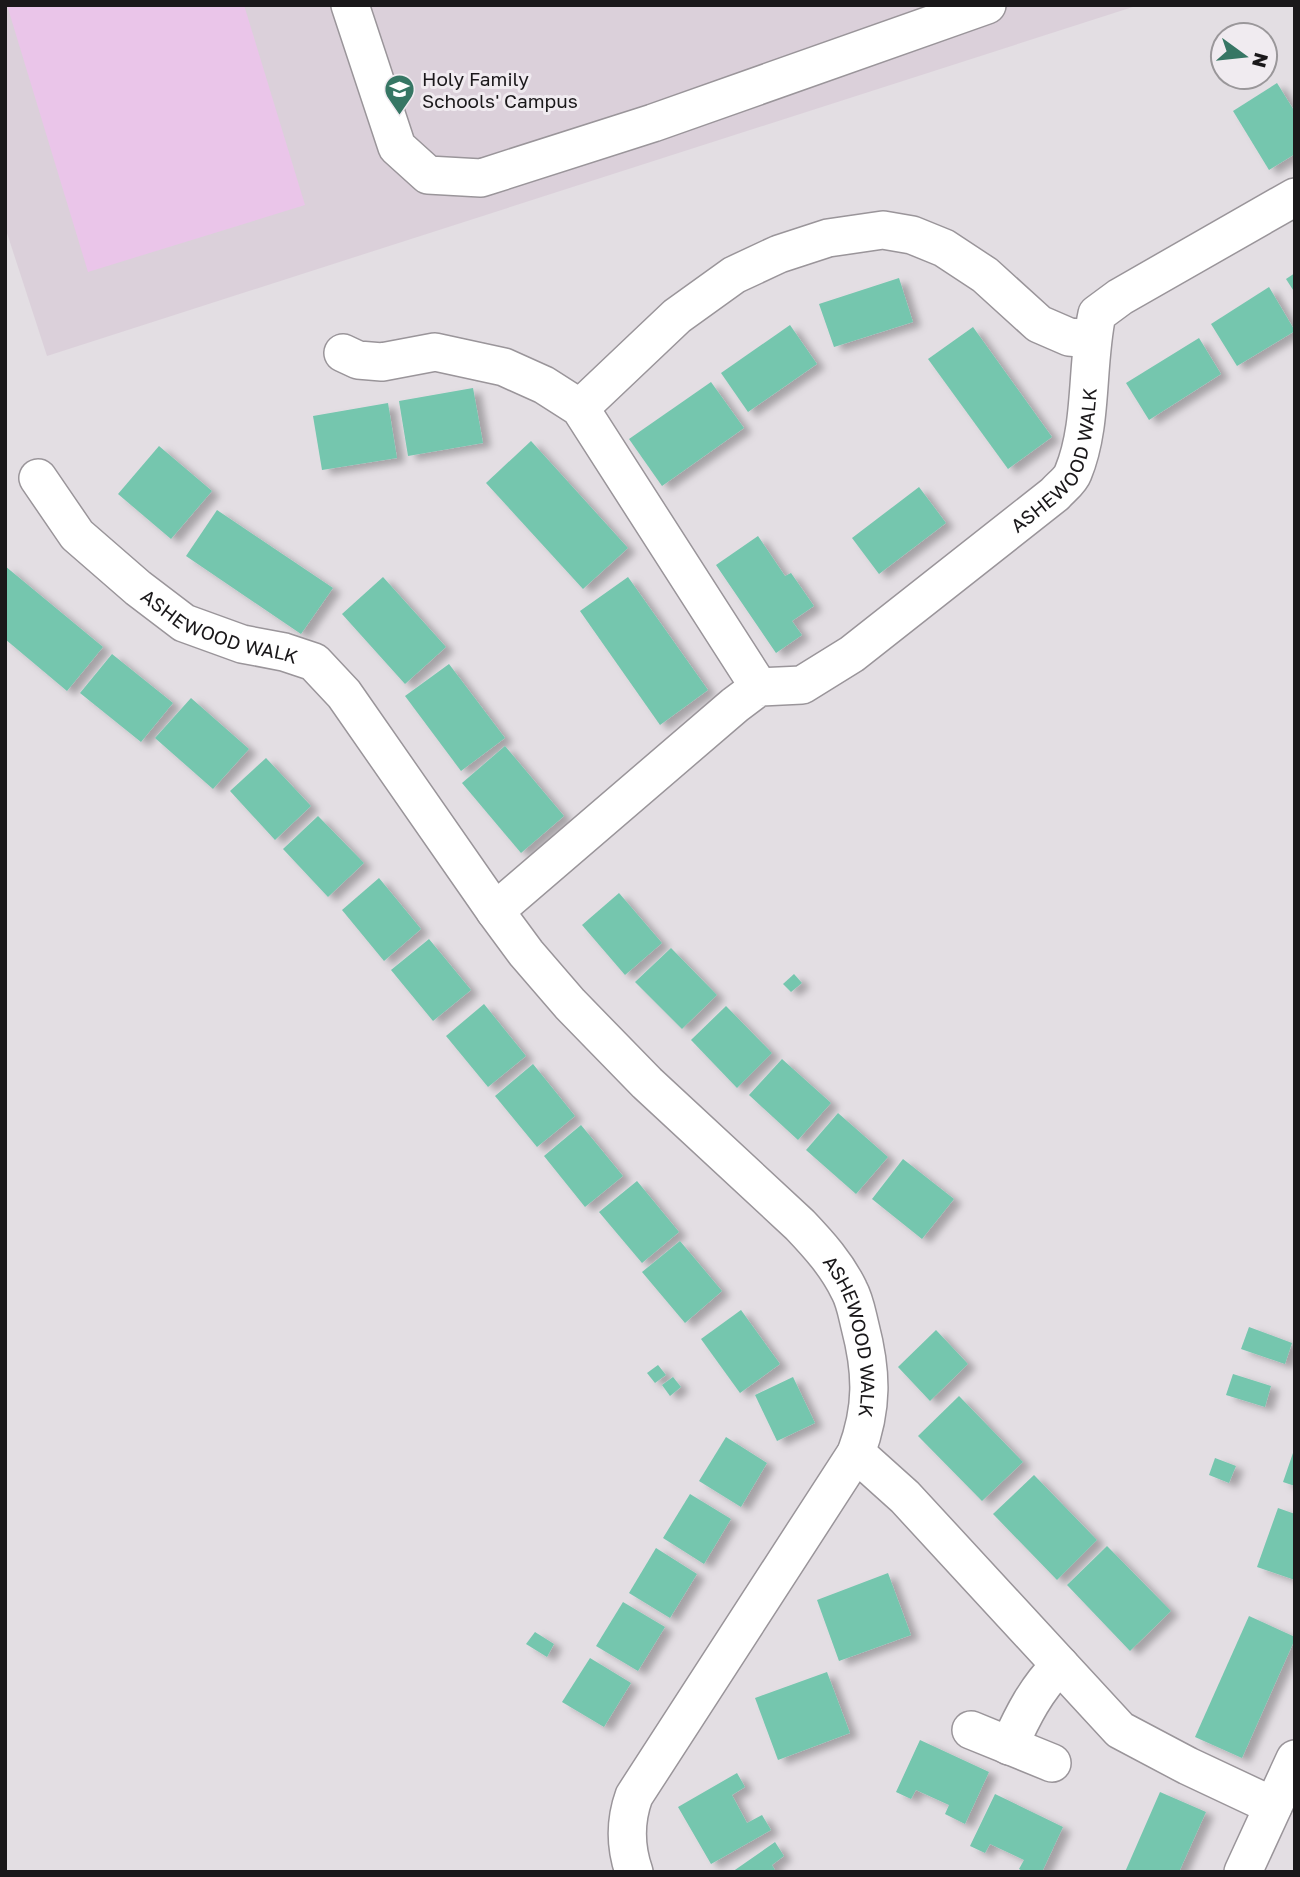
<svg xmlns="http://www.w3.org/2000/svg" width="1300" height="1877" font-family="'Golos Text',sans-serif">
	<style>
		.built { fill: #dbd0da }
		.green { fill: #eac5e9 }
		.building { fill: #74c6ae; filter: url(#shadow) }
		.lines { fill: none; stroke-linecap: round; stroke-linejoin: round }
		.minor-casing { stroke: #9a959a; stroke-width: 40 }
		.minor { stroke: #fff; stroke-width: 37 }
		.labels { text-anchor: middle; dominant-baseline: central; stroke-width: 6; stroke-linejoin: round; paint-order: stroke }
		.poi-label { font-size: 19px; fill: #1a181a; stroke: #f0ebf0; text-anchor: start }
		.street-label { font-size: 19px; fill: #1a181a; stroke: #f0ebf0 }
	</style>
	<defs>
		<filter id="shadow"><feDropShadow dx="8" dy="4.5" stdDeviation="3.5" flood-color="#0004"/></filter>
	</defs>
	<rect width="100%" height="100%" fill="#e3dee3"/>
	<path class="built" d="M5,5H1139L47,356L5,227Z"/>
	<path class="green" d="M7,5H244L305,205L88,272Z"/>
	<g class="building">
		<path d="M1277,83L1295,112V154L1269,170L1233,111Z"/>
		<path d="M1295,273V293L1286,279Z"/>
		<path d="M899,278L913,322L834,347L819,304Z"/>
		<path d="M1269,287L1295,331L1237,366L1211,324Z"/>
		<path d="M790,325L817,364L748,412L721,373Z"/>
		<path d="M973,327L1052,437L1008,469L928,359Z"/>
		<path d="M1199,338L1221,374L1149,420L1126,383Z"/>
		<path d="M711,382L744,428L662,486L629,439Z"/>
		<path d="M473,388L483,443L408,456L399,401Z"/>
		<path d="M388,403L397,458L322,470L313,416Z"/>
		<path d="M531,441L628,548L583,589L486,483Z"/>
		<path d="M159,446L212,491L171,539L118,494Z"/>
		<path d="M919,487L946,523L879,574L852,538Z"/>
		<path d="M217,510L333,588L301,634L186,556Z"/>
		<path d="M758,536L785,576L791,573L814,606L792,621L802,635L776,653L716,565Z"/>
		<path d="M5,566L103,647L67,691L5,639Z"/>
		<path d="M383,577L446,647L405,684L342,614Z"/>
		<path d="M628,577L708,690L660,725L580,611Z"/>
		<path d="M112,654L173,703L141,742L80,693Z"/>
		<path d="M449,664L505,738L461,771L405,696Z"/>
		<path d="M191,698L249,749L213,789L155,738Z"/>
		<path d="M505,746L564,816L521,853L462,783Z"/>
		<path d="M266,758L311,806L275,840L230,791Z"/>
		<path d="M318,816L364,863L328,897L283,849Z"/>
		<path d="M379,878L421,929L384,961L342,910Z"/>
		<path d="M619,893L662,943L625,975L582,925Z"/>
		<path d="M429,939L471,990L433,1021L391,970Z"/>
		<path d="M671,948L717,995L682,1029L635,982Z"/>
		<path d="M794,974L802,983L791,992L783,984Z"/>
		<path d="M484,1004L526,1056L488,1087L446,1036Z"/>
		<path d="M726,1006L772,1053L737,1088L691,1040Z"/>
		<path d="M782,1059L831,1103L798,1140L749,1095Z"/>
		<path d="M533,1064L575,1116L537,1147L495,1096Z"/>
		<path d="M838,1113L888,1157L856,1194L806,1150Z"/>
		<path d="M581,1125L623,1176L585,1207L544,1156Z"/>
		<path d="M903,1159L954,1199L922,1239L872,1199Z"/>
		<path d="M637,1181L679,1232L642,1263L599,1212Z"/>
		<path d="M680,1241L722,1291L685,1323L642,1272Z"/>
		<path d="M741,1310L780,1364L740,1393L701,1339Z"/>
		<path d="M1249,1327L1292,1343L1285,1364L1241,1349Z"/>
		<path d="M936,1330L968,1364L930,1401L898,1367Z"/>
		<path d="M658,1365L666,1375L655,1383L647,1373Z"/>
		<path d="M1233,1374L1271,1386L1265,1407L1226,1395Z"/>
		<path d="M673,1377L681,1387L670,1396L662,1385Z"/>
		<path d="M793,1377L815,1423L777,1441L755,1395Z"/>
		<path d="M959,1396L1023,1462L982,1501L918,1436Z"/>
		<path d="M726,1437L767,1463L741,1507L699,1481Z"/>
		<path d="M1294,1450H1295V1486L1283,1482Z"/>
		<path d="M1215,1458L1236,1466L1229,1483L1209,1475Z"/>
		<path d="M1034,1475L1097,1540L1057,1580L993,1514Z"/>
		<path d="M690,1494L731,1519L704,1564L663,1538Z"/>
		<path d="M1278,1508L1295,1514V1580L1257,1567Z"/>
		<path d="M1107,1546L1171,1611L1130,1651L1067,1585Z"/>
		<path d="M656,1548L697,1574L670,1618L629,1593Z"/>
		<path d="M888,1573L911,1635L839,1661L817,1600Z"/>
		<path d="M623,1602L665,1627L638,1671L596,1646Z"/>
		<path d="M1249,1616L1295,1637V1639L1242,1758L1195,1737Z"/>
		<path d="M535,1632L554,1644L547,1657L526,1644Z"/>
		<path d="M590,1658L631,1683L604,1727L562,1702Z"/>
		<path d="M827,1672L850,1733L778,1760L755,1698Z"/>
		<path d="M920,1740L989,1772L965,1824L945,1814L949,1805L916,1790L911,1799L896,1792Z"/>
		<path d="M737,1773L745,1787L732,1795L747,1823L762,1815L771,1830L711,1864L678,1807Z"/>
		<path d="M1160,1792L1206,1812L1179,1872H1125Z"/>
		<path d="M995,1794L1063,1827L1042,1872H1024L1019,1869L1024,1860L990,1844L985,1853L970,1846Z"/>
		<path d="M775,1842L784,1856L772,1865L776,1872H732Z"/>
	</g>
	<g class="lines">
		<defs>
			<g id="minor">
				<path d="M350,5L397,147L428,175L481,178L653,123L987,5"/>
				<path d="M343,353L358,360L382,362L435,352L504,367L544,385L580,408L759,687"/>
				<path d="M580,408L677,316L734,275L779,254L828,238L883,230L912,235L944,248L985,275L1039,324L1069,337L1091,339"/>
				<path id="s1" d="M38,478L77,535L138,588L184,623L242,644L284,652L314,662L344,694L495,911L526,953L570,1004L647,1083L800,1225C819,1245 837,1265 849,1290C855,1301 857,1314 860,1326C872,1372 873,1408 856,1453L634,1796C625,1821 625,1846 634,1872"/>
				<path id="s2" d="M495,911L735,705L759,687L802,685L852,654L1055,494C1061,487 1070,481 1073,473C1093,425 1086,365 1097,314L1120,297L1295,197"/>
				<path d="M856,1453L905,1497L1120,1730L1188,1766L1273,1806"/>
				<path d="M971,1730L1052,1763"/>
				<path d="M1009,1746C1023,1715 1036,1689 1060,1665"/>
				<path d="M1243,1872L1295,1759"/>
			</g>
		</defs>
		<use href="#minor" class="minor-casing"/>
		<use href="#minor" class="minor"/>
	</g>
	<defs>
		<symbol id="school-pin" viewBox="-11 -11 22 30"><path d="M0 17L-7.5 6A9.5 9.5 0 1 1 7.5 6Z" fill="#367664" stroke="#f0ebf0"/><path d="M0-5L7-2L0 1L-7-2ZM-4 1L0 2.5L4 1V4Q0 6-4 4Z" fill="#fff"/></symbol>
	</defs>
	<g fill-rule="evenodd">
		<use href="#school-pin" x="382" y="72" width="35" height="47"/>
	</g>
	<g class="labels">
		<g class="poi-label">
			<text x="422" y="78">Holy Family<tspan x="422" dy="22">Schools' Campus</tspan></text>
		</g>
		<g class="street-label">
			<text stroke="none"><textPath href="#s2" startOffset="737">ASHEWOOD WALK</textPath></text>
			<text stroke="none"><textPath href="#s1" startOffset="242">ASHEWOOD WALK</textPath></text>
			<text stroke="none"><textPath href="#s1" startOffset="1218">ASHEWOOD WALK</textPath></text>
		</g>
	</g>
	<rect width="1300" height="1877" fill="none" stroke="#1a181a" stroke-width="14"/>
	<g transform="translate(1244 56) rotate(105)"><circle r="33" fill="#f0ebf0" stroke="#9a979a" stroke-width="2"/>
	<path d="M0-5L12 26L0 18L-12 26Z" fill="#367664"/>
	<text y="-10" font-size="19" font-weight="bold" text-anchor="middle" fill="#1a181a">N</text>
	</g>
</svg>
